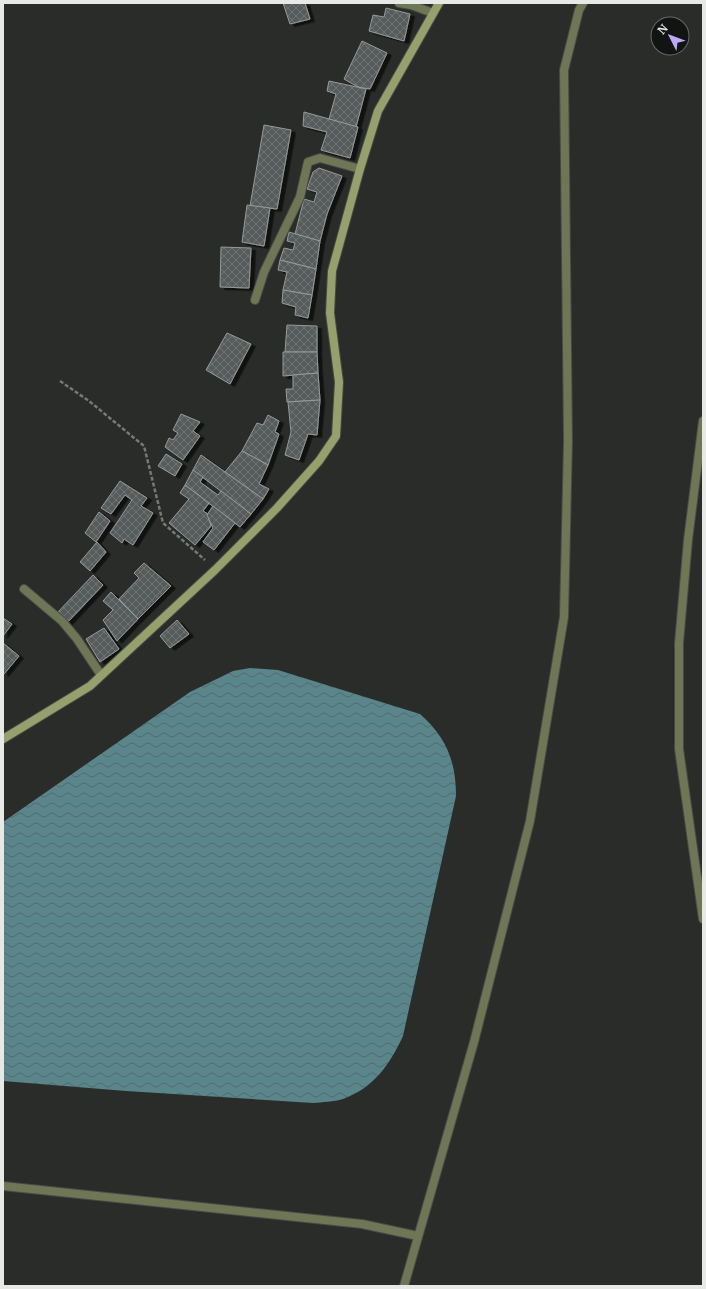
<svg xmlns="http://www.w3.org/2000/svg" width="706" height="1289" font-family="Merriweather,serif">
	<style>
		.water { fill: url(#water-waves) }
		.building { fill: url(#building-cross-hatch); stroke: #959b99; filter: url(#shadow) }
		.lines { fill: none; stroke-linecap: round; stroke-linejoin: round }
		.minor-casing { stroke: #474a47; stroke-width: 10 }
		.secondary-casing { stroke: #474a47; stroke-width: 10 }
		.path { stroke: #767976; stroke-width: 2.5; stroke-dasharray: 4 2; stroke-linecap: butt }
		.minor { stroke: #6f7656; stroke-width: 8 }
		.secondary { stroke: #95a06c; stroke-width: 8 }
	</style>
	<defs>
		<pattern id="water-waves" width="16" height="10" patternUnits="userSpaceOnUse"><rect width="16" height="10" fill="#5a858a"/><path d="M0 5q4-4 8 0t8 0" fill="none" stroke="#526c6e"/></pattern>
		<pattern id="building-cross-hatch" width="8" height="8" patternUnits="userSpaceOnUse"><rect width="8" height="8" fill="#575c5b"/><path d="M0 0l8 8M0 8l8-8" fill="none" stroke="#6f7373"/></pattern>
		<filter id="shadow"><feDropShadow dx="4.5" dy="2.5" stdDeviation="0" flood-color="#0009"/></filter>
	</defs>
	<rect width="100%" height="100%" fill="#292c29"/>
	<path class="water" d="M250,668L278,670L420,714C446,737 456,761 456,796L403,1036C390,1064 374,1088 343,1099C334,1102 322,1102 313,1103L126,1091L3,1081V822L190,692L233,671Z"/>
	<g class="building">
		<path d="M283,3H305L310,19L290,24Z"/>
		<path d="M386,8L410,14L404,41L369,31L373,15L384,17Z"/>
		<path d="M362,41L387,53L370,89L358,87L344,79Z"/>
		<path d="M329,81L366,89L356,127L329,119L336,94L327,91Z"/>
		<path d="M304,112L358,127L350,158L321,150L327,132L303,126Z"/>
		<path d="M264,125L291,130L277,209L250,206Z"/>
		<path d="M319,168L342,176L327,214L320,241L295,234L304,199L314,202L317,192L307,189L313,172Z"/>
		<path d="M247,205L270,208L264,246L242,242Z"/>
		<path d="M289,232L320,241L316,269L280,260L284,248L293,250L295,243L287,241Z"/>
		<path d="M221,247L251,248L249,288L220,287Z"/>
		<path d="M280,260L316,269L312,295L283,290L287,272L278,270Z"/>
		<path d="M283,290L312,295L308,318L295,315L296,307L282,303Z"/>
		<path d="M287,325L317,326V352H285Z"/>
		<path d="M227,333L251,344L230,384L206,370Z"/>
		<path d="M283,352H317L318,373L283,376Z"/>
		<path d="M318,373L320,400L287,402L286,389H293V375Z"/>
		<path d="M320,400L317,435L308,434L299,460L285,455L291,432L288,402Z"/>
		<path d="M181,414L200,422L193,431L200,436L183,460L165,447L169,438L173,440L178,433L173,430Z"/>
		<path d="M268,415L279,421L275,432L279,434L268,465L242,451L257,423L263,425Z"/>
		<path d="M242,451L268,465L259,484L269,489L263,499L225,472Z"/>
		<path d="M166,454L182,464L175,476L158,466Z"/>
		<path d="M201,455L263,499L251,514L193,470Z"/>
		<path d="M193,470L203,477L200,482L218,495L221,491L251,514L240,527L185,485Z"/>
		<path d="M120,481L147,498L141,506L153,513L133,545L124,539L122,543L110,533L132,500L125,495L111,514L101,508Z"/>
		<path d="M185,485L209,503L203,511L208,514L211,526L195,545L169,523L189,499L180,493Z"/>
		<path d="M213,506L235,523L214,550L203,542L213,528L207,515Z"/>
		<path d="M99,512L110,521L96,542L85,533Z"/>
		<path d="M97,542L106,552L90,571L80,562Z"/>
		<path d="M144,563L171,586L138,619L119,599L139,578L134,573Z"/>
		<path d="M93,575L103,585L67,623L57,613Z"/>
		<path d="M111,592L138,619L117,641L103,620L113,610L103,601Z"/>
		<path d="M3,618L12,624L3,636Z"/>
		<path d="M177,620L189,634L170,648L160,636Z"/>
		<path d="M104,628L119,649L100,662L86,639Z"/>
		<path d="M3,643L19,656L4,674L3,673Z"/>
	</g>
	<g class="lines">
		<defs>
			<g id="minor">
				<path d="M399,3L411,5L433,13"/>
				<path d="M255,300L264,272L300,197L308,162L320,158L360,169"/>
				<path d="M703,421L688,540L679,643V749L703,919"/>
				<path d="M24,589L62,621L77,639L101,675"/>
				<path d="M3,1186L362,1224L418,1236"/>
				<path d="M404,1286L474,1042L530,821L564,617L568,441L564,70L579,10L583,3"/>
			</g>
			<path id="secondary" d="M3,739L90,686L215,570L277,508L319,461L336,436L339,382L330,313L332,271L360,169L378,111L439,3"/>
		</defs>
		<use href="#minor" class="minor-casing"/>
		<use href="#secondary" class="secondary-casing"/>
		<path class="path" d="M60,381L89,401L144,446L163,523L205,560"/>
		<use href="#minor" class="minor"/>
		<use href="#secondary" class="secondary"/>
	</g>
	<rect width="706" height="1289" fill="none" stroke="#e7e9e7" stroke-width="8"/>
	<g transform="translate(670 36) rotate(312)"><circle r="19" fill="#121413" stroke="#676968"/>
	<path d="M0-3L7 15L0 10L-7 15Z" fill="#bda9f5"/>
	<text y="-6" font-size="11" font-weight="bold" text-anchor="middle" fill="#e7e9e7">N</text>
	</g>
</svg>
